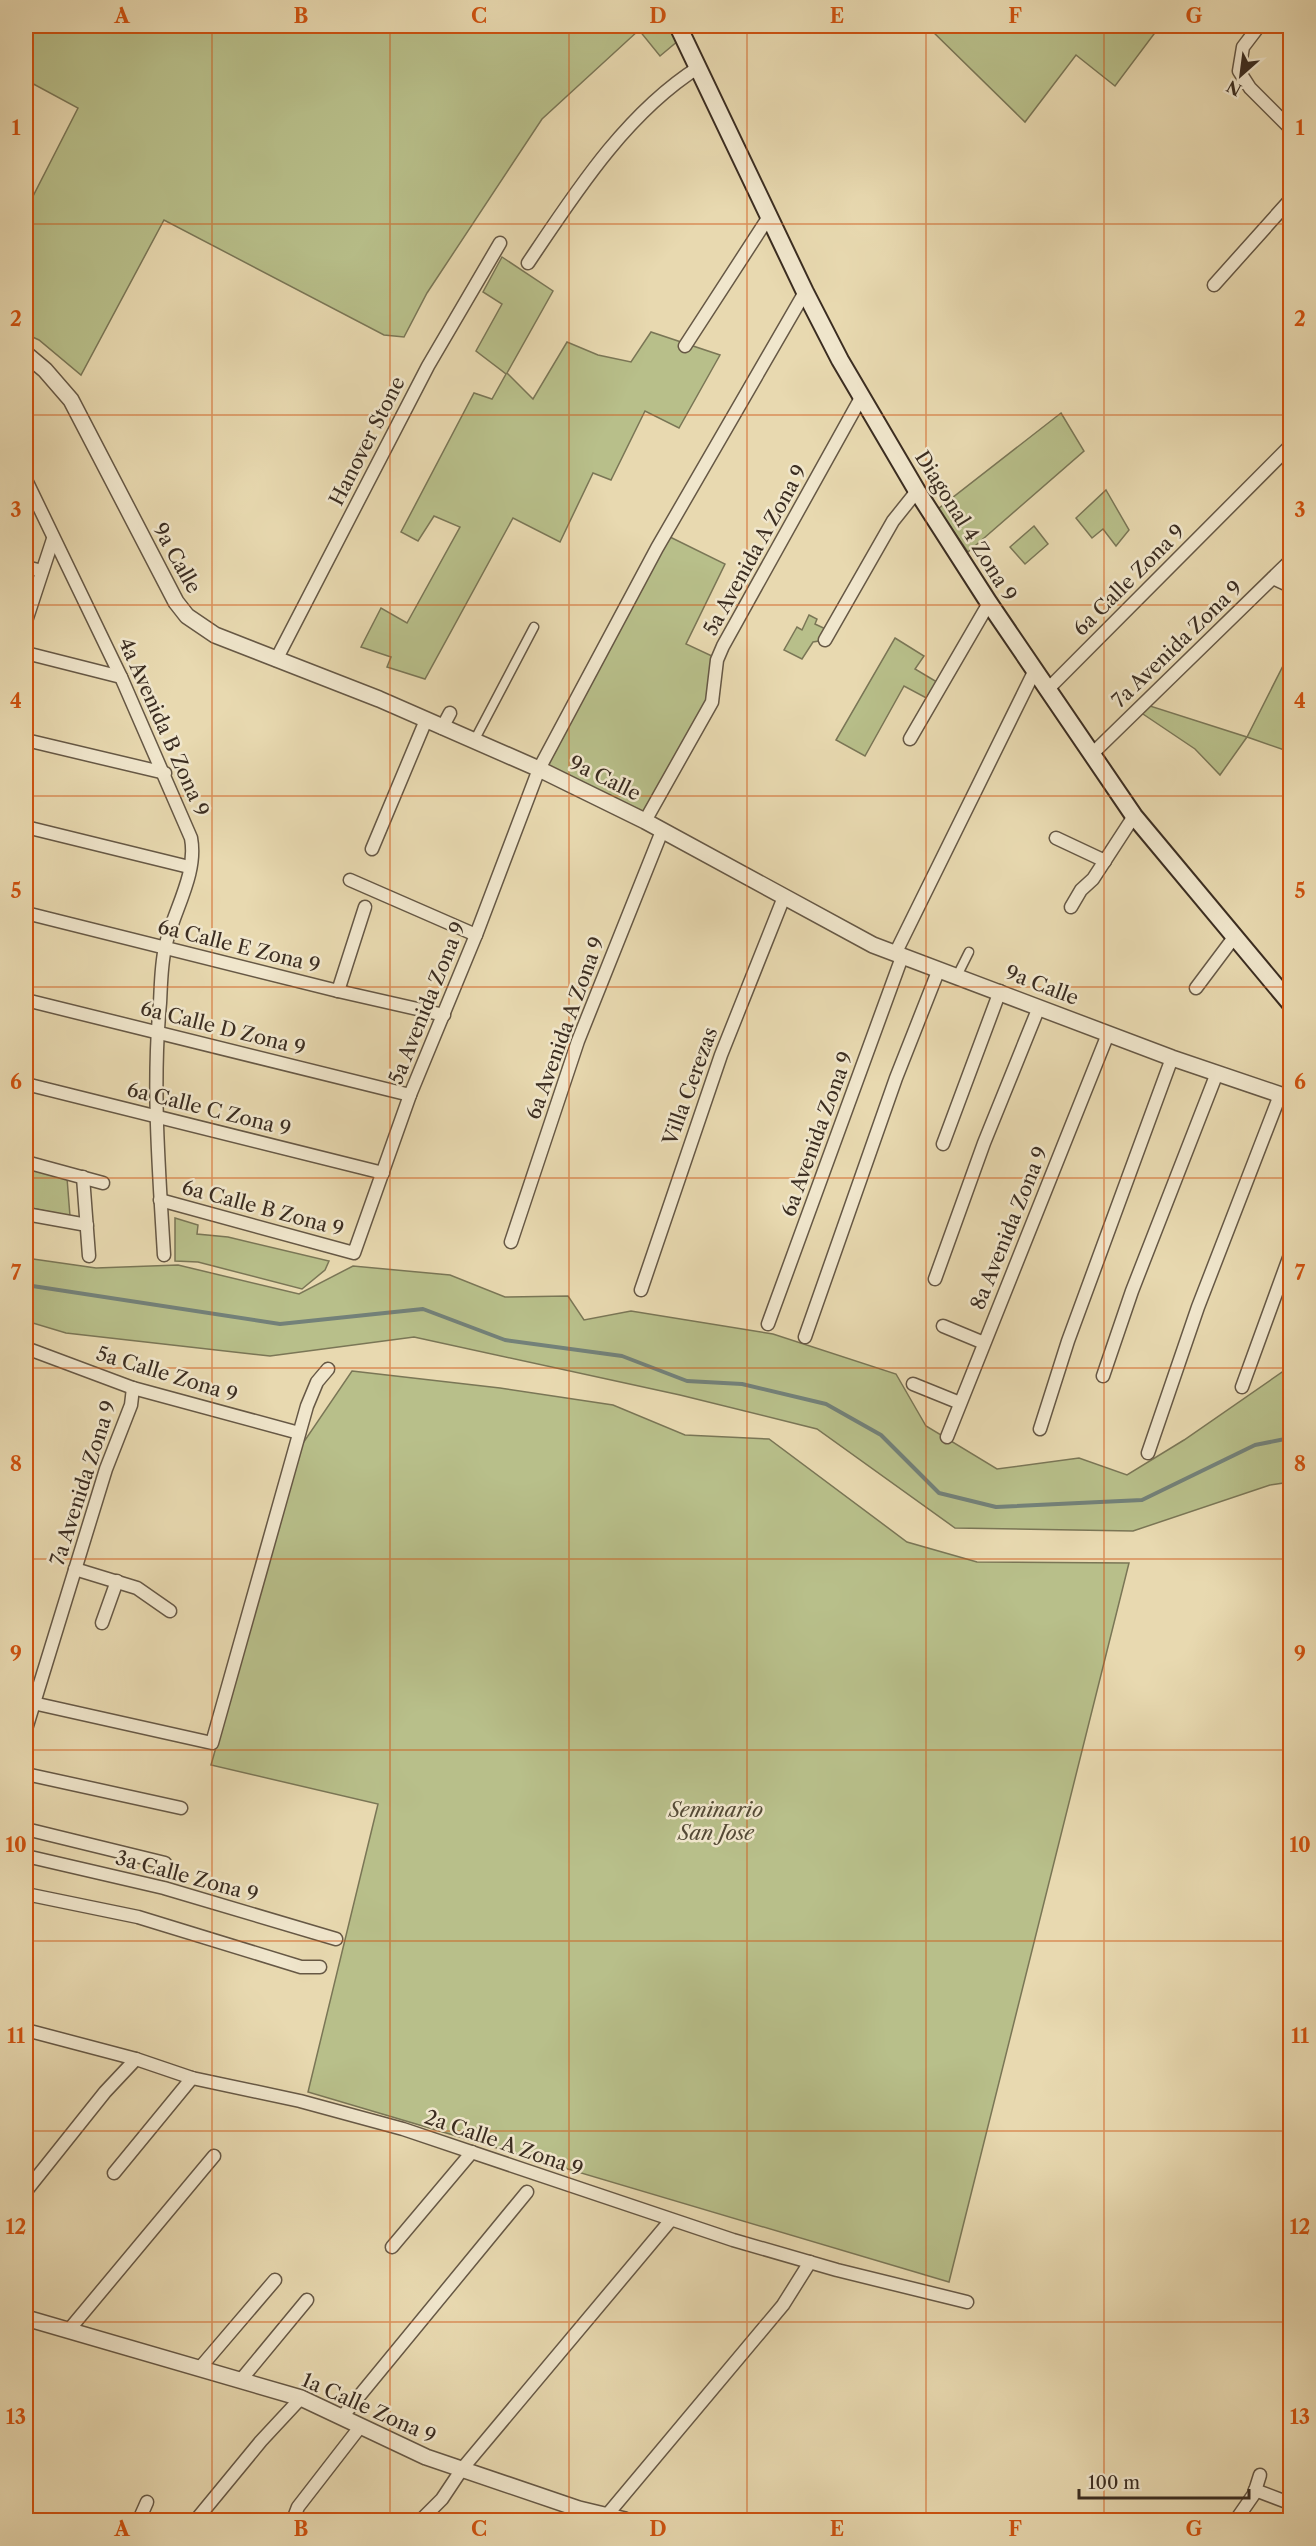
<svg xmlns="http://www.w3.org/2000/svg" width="1316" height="2546" font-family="'Libre Caslon Text',serif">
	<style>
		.green { fill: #b8bf8a; stroke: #7a7656; stroke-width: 1.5 }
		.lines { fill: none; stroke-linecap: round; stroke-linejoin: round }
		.stream { stroke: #738179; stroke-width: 4 }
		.pedestrian-casing { stroke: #665845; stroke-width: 11 }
		.minor-casing { stroke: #665845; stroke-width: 15 }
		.tertiary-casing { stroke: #665845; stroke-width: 18 }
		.secondary-casing { stroke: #3b2d21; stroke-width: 20 }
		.pedestrian { stroke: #f0e6cc; stroke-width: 8 }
		.minor { stroke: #f0e6cc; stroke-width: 12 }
		.tertiary { stroke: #f0e6cc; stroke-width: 15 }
		.secondary { stroke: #f0e6cc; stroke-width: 16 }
		.grid { fill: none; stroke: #ce520f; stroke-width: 1.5; stroke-opacity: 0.55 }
		.labels { text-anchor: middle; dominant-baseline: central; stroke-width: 5; stroke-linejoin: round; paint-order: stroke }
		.street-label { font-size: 20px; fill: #3b2d21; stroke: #f0e6cc }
		.park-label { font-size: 20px; font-style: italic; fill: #544a36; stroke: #f0e6cc }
		.neatline { fill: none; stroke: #ce520f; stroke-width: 2 }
		.grid-label { font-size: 20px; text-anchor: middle; font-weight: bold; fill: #ce520f }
	</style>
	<rect width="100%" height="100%" fill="#e8d9b0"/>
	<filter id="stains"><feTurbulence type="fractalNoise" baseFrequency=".00333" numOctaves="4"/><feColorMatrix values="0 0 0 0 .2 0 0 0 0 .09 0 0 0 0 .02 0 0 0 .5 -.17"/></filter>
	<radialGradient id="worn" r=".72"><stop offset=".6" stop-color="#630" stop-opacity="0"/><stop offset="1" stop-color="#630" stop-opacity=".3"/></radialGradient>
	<g class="green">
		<path d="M26,26H673L679,40L660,56L639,30L542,119L427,293L404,337L384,335L164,220L81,375L39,340L26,334V210L78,108L26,80Z"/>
		<path d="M927,26H1160L1115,86L1076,55L1025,122Z"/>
		<path d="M502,257L553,291L507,373L533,399L567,342L598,355L631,362L651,332L720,355L679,428L645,411L611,480L593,473L560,542L513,518L425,679L387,667L391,657L361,647L381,608L407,623L460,527L434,516L418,541L401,532L474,393L492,399L506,374L476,351L502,304L483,292Z"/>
		<path d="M1061,413L1084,451L968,552L938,509Z"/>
		<path d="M1106,490L1129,530L1116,546L1103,529L1092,538L1076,518Z"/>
		<path d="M1034,526L1048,544L1025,564L1010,547Z"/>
		<path d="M668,536L725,564L686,644L714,657L711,698L644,815L544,767Z"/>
		<path d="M809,615L817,619L815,624L830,631L825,640L813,642L802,659L784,650L797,627L802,630Z"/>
		<path d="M895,638L924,656L915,669L942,685L932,701L904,686L865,756L836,740Z"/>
		<path d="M1290,652V752L1247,737L1220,775L1195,749L1137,710L1144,704L1247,737Z"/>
		<path d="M26,1168L67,1178L70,1216L26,1207Z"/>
		<path d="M175,1218L198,1225L197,1234L228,1237L329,1261L325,1270L302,1289L198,1262L175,1261Z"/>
		<path d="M26,1258L96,1268L178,1265L299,1294L353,1266L450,1275L505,1297L568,1296L584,1320L631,1311L773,1334L896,1374L926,1426L997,1469L1079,1458L1127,1475L1184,1440L1288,1368L1290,1370V1482L1270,1485L1133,1531L955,1528L817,1429L680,1395L414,1337L270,1356L66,1333L26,1321Z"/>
		<path d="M352,1371L500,1388L613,1405L685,1435L769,1439L907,1542L977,1562L1129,1563L949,2282L308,2092L378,1804L211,1765L301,1446Z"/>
	</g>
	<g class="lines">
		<g class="stream">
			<path d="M26,1285L280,1324L423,1309L505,1340L622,1356L687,1381L742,1384L826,1404L881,1435L939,1493L996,1507L1142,1500L1255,1445L1290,1438"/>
			<path d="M26,2520H27"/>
		</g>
		<defs>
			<g id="pedestrian">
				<path d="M474,741L534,627"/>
				<path d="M957,976L969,952"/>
			</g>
			<g id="minor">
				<path d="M1259,26L1243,47L1239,71L1250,88L1290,128"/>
				<path d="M528,263C575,193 626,113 699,67"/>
				<path d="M1214,285L1290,200"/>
				<path d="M685,346L770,215"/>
				<path d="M26,480L121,677L191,838C198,875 172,913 165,948C161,966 161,985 160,1003C152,1087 159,1171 164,1255"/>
				<path d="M26,567L42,571"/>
				<path d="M1273,578L1290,586"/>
				<path d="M26,621L53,539"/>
				<path d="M825,640L893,521L917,491"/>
				<path d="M26,653L121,677"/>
				<path d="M276,660L428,366L500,243"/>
				<path d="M1048,689L1290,446"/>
				<path d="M442,728L450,713"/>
				<path d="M910,739L989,603"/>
				<path d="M26,740L165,773"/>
				<path d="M1091,755L1290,561"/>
				<path d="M645,821L712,702L717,660L723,646L862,396"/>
				<path d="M26,827L189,867"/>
				<path d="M1056,838L1105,861"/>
				<path d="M372,849L426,720"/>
				<path d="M350,880L476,935"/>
				<path d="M1071,907L1081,890L1093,879L1134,816"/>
				<path d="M26,913L338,991L444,1015"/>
				<path d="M895,954L1035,670"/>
				<path d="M1196,988L1235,936"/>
				<path d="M338,991L365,907"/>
				<path d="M26,1000L410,1095"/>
				<path d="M26,1084L383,1173"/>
				<path d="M943,1144L1000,991"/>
				<path d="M26,1162L103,1183"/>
				<path d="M83,1177L89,1256"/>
				<path d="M160,1200L354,1253L410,1095L476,935L539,769L657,548L805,292"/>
				<path d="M26,1214L87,1225"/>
				<path d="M511,1242L578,1041L662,831"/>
				<path d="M935,1279L984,1143L1039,1007"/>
				<path d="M641,1290L721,1055L784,897"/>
				<path d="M768,1324L902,957"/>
				<path d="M943,1326L984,1343"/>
				<path d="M805,1337L896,1078L939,969"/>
				<path d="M26,1348L133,1388L299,1433"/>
				<path d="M1103,1376L1132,1291L1217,1073"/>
				<path d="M913,1384L960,1403"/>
				<path d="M1242,1387L1290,1255"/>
				<path d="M1040,1429L1068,1341L1172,1058"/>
				<path d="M947,1437L1108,1034"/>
				<path d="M1148,1453L1198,1307L1280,1095"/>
				<path d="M75,1569L137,1588L170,1611"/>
				<path d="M102,1623L117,1581"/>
				<path d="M33,1703L212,1743L307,1406L317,1382L328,1369"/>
				<path d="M26,1729L106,1469L131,1405L133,1388"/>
				<path d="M26,1774L181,1808"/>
				<path d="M26,1829L165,1863"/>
				<path d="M26,1856L164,1888L336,1939"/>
				<path d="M26,1894L138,1917L301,1967H320"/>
				<path d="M26,2030L136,2059L192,2078L300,2101L403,2129L733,2240L837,2270L967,2302"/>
				<path d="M114,2173L192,2078"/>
				<path d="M26,2191L105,2092L136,2059"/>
				<path d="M392,2247L472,2152"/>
				<path d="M68,2331L214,2156"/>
				<path d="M199,2369L275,2280"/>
				<path d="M240,2381L307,2300"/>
				<path d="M342,2417L527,2192"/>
				<path d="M1255,2490L1284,2501L1290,2498"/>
				<path d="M607,2515L783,2305L810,2262"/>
				<path d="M139,2520L147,2502"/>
				<path d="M196,2520L261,2441L301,2398"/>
				<path d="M293,2520L298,2507L360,2427"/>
				<path d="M421,2520L442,2499L462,2469L670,2221"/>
				<path d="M1236,2520L1254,2494L1260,2475"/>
			</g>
			<g id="tertiary">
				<path d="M26,354L45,370L71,400L176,602L187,616L215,635L379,699L539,769L645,821L873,945L1172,1058L1290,1098"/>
				<path d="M26,2318L301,2398L426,2457L579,2509L625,2520"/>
			</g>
			<path id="secondary" d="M678,26L805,292L840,360L917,491L989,603L1134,816L1290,1003"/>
		</defs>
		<use href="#pedestrian" class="pedestrian-casing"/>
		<use href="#minor" class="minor-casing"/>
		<use href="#tertiary" class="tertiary-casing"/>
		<use href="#secondary" class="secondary-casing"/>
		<use href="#pedestrian" class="pedestrian"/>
		<use href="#minor" class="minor"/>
		<use href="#tertiary" class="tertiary"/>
		<use href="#secondary" class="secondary"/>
	</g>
	<path class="grid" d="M212,26V2520M390,26V2520M569,26V2520M747,26V2520M926,26V2520M1104,26V2520M26,224H1290M26,415H1290M26,605H1290M26,796H1290M26,987H1290M26,1178H1290M26,1368H1290M26,1559H1290M26,1750H1290M26,1941H1290M26,2131H1290M26,2322H1290"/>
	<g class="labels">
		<g class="street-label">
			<text transform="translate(367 441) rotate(-63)">Hanover Stone</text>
			<text transform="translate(966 526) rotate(58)">Diagonal 4 Zona 9</text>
			<text transform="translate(755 550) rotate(-61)">5a Avenida A Zona 9</text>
			<text transform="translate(177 558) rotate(61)">9a Calle</text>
			<text transform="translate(1129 580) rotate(-45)">6a Calle Zona 9</text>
			<text transform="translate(1177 644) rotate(-44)">7a Avenida Zona 9</text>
			<text transform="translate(164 727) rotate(66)">4a Avenida B Zona 9</text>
			<text transform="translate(605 778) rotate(26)">9a Calle</text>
			<text transform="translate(239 946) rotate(14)">6a Calle E Zona 9</text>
			<text transform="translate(1042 985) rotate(21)">9a Calle</text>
			<text transform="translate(427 1003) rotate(-68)">5a Avenida Zona 9</text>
			<text transform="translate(223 1028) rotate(14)">6a Calle D Zona 9</text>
			<text transform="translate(565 1028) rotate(-70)">6a Avenida A Zona 9</text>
			<text transform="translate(690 1086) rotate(-70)">Villa Cerezas</text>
			<text transform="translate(209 1109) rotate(14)">6a Calle C Zona 9</text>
			<text transform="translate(817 1134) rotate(-70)">6a Avenida Zona 9</text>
			<text transform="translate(263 1208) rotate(15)">6a Calle B Zona 9</text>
			<text transform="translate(1009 1228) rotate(-68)">8a Avenida Zona 9</text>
			<text transform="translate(167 1374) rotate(17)">5a Calle Zona 9</text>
			<text transform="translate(83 1483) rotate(-72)">7a Avenida Zona 9</text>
			<text transform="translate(187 1876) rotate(15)">3a Calle Zona 9</text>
			<text transform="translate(504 2143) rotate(19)">2a Calle A Zona 9</text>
			<text transform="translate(369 2408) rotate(24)">1a Calle Zona 9</text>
		</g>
		<g class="park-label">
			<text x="716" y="1810">Seminario<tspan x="716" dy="23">San Jose</tspan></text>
		</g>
	</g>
	<rect width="1316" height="2546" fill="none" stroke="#e8d9b0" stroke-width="66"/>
	<g transform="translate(1241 75) rotate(208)" stroke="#f0e6cc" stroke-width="4.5" paint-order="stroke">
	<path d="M0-4.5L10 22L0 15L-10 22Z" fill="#3b2d21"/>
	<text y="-9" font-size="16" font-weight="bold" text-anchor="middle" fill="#3b2d21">N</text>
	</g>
	<path d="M1079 2489v9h170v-9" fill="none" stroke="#3b2d21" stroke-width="3"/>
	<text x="1088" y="2489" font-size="18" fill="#3b2d21" stroke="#f0e6cc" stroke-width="4.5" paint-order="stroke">100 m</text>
	<rect x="33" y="33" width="1250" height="2480" class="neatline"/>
	<g class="grid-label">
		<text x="122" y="23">A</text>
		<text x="301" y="23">B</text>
		<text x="479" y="23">C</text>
		<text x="658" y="23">D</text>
		<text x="837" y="23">E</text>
		<text x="1015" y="23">F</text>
		<text x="1194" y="23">G</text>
		<text x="16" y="135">1</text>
		<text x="1300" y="135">1</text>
		<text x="16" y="326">2</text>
		<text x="1300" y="326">2</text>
		<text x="16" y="517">3</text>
		<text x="1300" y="517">3</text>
		<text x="16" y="708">4</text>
		<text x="1300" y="708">4</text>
		<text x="16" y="898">5</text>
		<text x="1300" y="898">5</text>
		<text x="16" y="1089">6</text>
		<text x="1300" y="1089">6</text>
		<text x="16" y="1280">7</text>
		<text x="1300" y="1280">7</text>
		<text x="16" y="1471">8</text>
		<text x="1300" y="1471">8</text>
		<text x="16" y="1661">9</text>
		<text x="1300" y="1661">9</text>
		<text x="16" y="1852">10</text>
		<text x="1300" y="1852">10</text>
		<text x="16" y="2043">11</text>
		<text x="1300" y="2043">11</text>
		<text x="16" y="2234">12</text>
		<text x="1300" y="2234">12</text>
		<text x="16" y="2424">13</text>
		<text x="1300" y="2424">13</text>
		<text x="122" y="2536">A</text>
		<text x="301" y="2536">B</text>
		<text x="479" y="2536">C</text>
		<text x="658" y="2536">D</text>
		<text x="837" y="2536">E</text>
		<text x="1015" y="2536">F</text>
		<text x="1194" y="2536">G</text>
	</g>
	<rect width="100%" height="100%" filter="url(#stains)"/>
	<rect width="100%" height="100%" fill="url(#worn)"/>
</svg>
